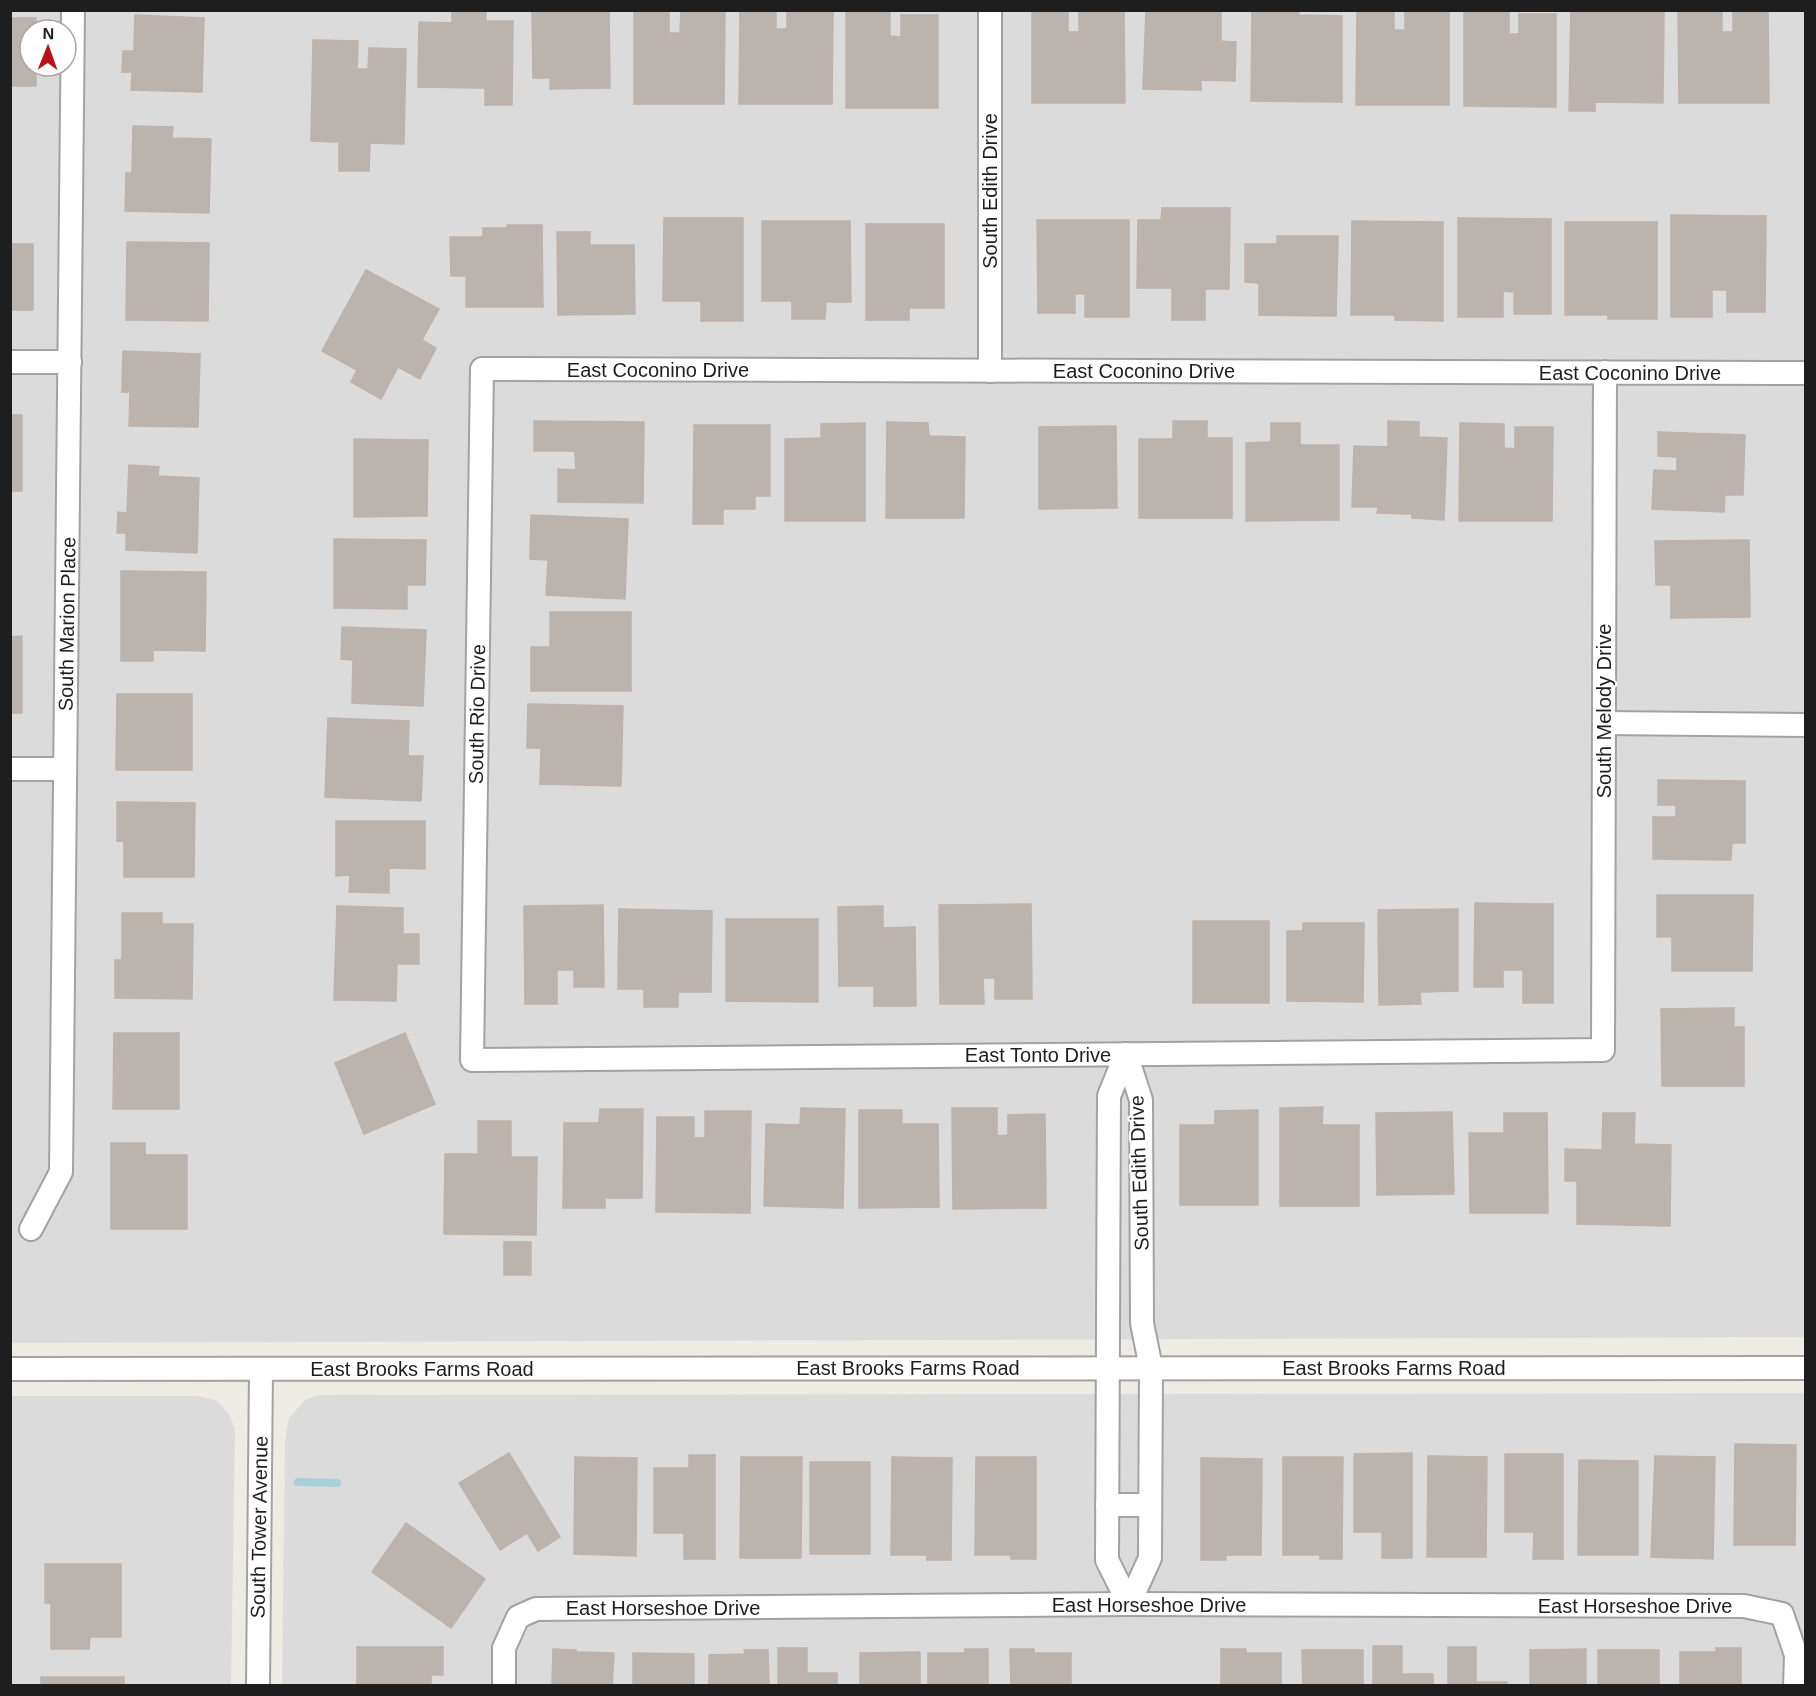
<svg xmlns="http://www.w3.org/2000/svg" width="1816" height="1696" font-family="Helvetica,sans-serif">
	<style>
		.residential { fill: #dcdbdb; fill-rule: evenodd }
		.lines { fill: none; stroke-linecap: round; stroke-linejoin: round }
		.stream { stroke: #a9cfd8; stroke-width: 8 }
		.building { fill: #bbb4ae; stroke: #beb1a9; stroke-width: 1.5 }
		.street-casing { stroke: #a2a2a2; stroke-width: 26 }
		.street { stroke: #fff; stroke-width: 22 }
		.labels { text-anchor: middle; dominant-baseline: central; stroke-width: 4.5; stroke-linejoin: round; paint-order: stroke }
		.street-label { font-size: 20px; fill: #1e1e1e; stroke: #fff }
	</style>
	<rect width="100%" height="100%" fill="#eeebe5"/>
	<g class="residential">
		<path d="M10,11H1805V1337L11,1343ZM30,30H66V66H30Z"/>
		<path d="M1805,1393V1685L282,1686L285,1441L289,1418L305,1400L318,1395Z"/>
		<path d="M10,1396H199L217,1401L229,1414L235,1428L231,1685H11Z"/>
	</g>
	<g class="lines">
		<path class="stream" d="M298,1482L337,1483"/>
	</g>
	<g class="building">
		<path d="M452,10H486V21H513L512,105H485V88L418,87L419,22L452,23Z"/>
		<path d="M532,10H609L610,88L550,89V78H533Z"/>
		<path d="M681,10H725L724,104H634V12L669,13V33H680Z"/>
		<path d="M740,10H776V29H787V10H833L832,104H739Z"/>
		<path d="M846,10H890V36L901,37V15H938V108H846Z"/>
		<path d="M1079,10H1124L1125,103H1032V11H1068V32H1079Z"/>
		<path d="M1146,10L1221,11V41L1236,42L1235,81L1201,80V90L1143,89Z"/>
		<path d="M1252,10H1299V15L1342,16V102L1251,101Z"/>
		<path d="M1405,10H1449V105H1356L1357,11H1394V30H1405Z"/>
		<path d="M1464,10H1509V34H1519V14H1556V107L1464,106Z"/>
		<path d="M1571,10H1664L1663,103L1595,102V111H1569Z"/>
		<path d="M1678,10H1722V32H1733V11H1768L1769,103H1679Z"/>
		<path d="M135,15L204,18L202,92L131,90L132,72H122L123,51H134Z"/>
		<path d="M10,18H36V30H30V66H36V86H10Z"/>
		<path d="M313,40L358,41L357,69H368L369,48L406,49L404,144L370,143L369,171H339V142L311,141Z"/>
		<path d="M133,126L173,127L172,138L211,139L209,213L125,211L126,173H132Z"/>
		<path d="M1162,208H1230L1229,289H1205V320H1172V288H1137L1138,220H1161Z"/>
		<path d="M1671,215L1766,216L1765,312H1727V290H1712V317H1671Z"/>
		<path d="M664,218H743V321H701V301H663Z"/>
		<path d="M1458,218L1551,219V314H1514V292L1503,291V317H1458Z"/>
		<path d="M1037,220H1129V317H1085V294H1075V313H1038Z"/>
		<path d="M762,221H850L851,302H826L825,319H792V301H762Z"/>
		<path d="M1352,221L1443,222V321L1395,320V315H1351Z"/>
		<path d="M1565,222H1657V319H1608V315H1565Z"/>
		<path d="M866,224H944V308H909V320H866Z"/>
		<path d="M507,225H542L543,307H466V276H451L450,237H483V228H507Z"/>
		<path d="M557,232H590V245H634L635,314L558,315Z"/>
		<path d="M1277,236H1338L1336,316L1259,315V283L1245,282V244H1277Z"/>
		<path d="M127,242L209,243L208,321L126,320Z"/>
		<rect x="10" y="244" width="23" height="66"/>
		<path d="M366,270L439,309L422,340L436,348L420,379L398,367L381,399L351,382L357,370L322,351Z"/>
		<path d="M123,351L200,354L198,427L129,426L130,392H122Z"/>
		<rect x="10" y="415" width="12" height="76"/>
		<path d="M534,421L644,422L643,503L558,502V469L576,470L575,451H534Z"/>
		<path d="M1173,421H1207V438H1232V518H1139V439H1173Z"/>
		<path d="M1388,421L1419,422V437L1447,438L1444,520L1412,518V514L1377,513L1378,507H1352L1354,446L1388,447Z"/>
		<path d="M887,422L928,423L929,436L965,437L964,518H886Z"/>
		<path d="M865,423V521H785V439L821,438V424Z"/>
		<path d="M1271,423H1300V445H1339V520L1246,521V443L1271,442Z"/>
		<path d="M1460,423L1504,424V448L1515,449V427H1553L1552,521H1459Z"/>
		<path d="M694,425H770V496H755V509H723V524H693Z"/>
		<path d="M1116,426L1117,508L1039,509V427Z"/>
		<path d="M1658,432L1745,435L1743,495H1725L1724,512L1652,509L1654,470L1677,471V457L1658,456Z"/>
		<path d="M354,439L428,440L427,516L354,517Z"/>
		<path d="M129,465L159,467L158,476L199,478L197,553L126,550V533H117L118,512L127,513Z"/>
		<path d="M531,515L628,519L625,599L546,595L548,560L530,559Z"/>
		<path d="M334,539L426,540L425,585H407V609L334,608Z"/>
		<path d="M1749,540L1750,617L1671,618V585H1656L1655,541Z"/>
		<path d="M121,571L206,572L205,651L153,650V661H121Z"/>
		<path d="M550,612H631V691H531V647H550Z"/>
		<path d="M342,627L426,630L423,706L352,703L353,660L341,659Z"/>
		<path d="M22,636V713H10V637Z"/>
		<path d="M117,694H192V770H116Z"/>
		<path d="M528,704L623,706L621,786L540,784L541,748H527Z"/>
		<path d="M328,718L409,721L408,756H423L421,801L325,797Z"/>
		<path d="M1658,780L1745,781V843H1732L1731,860L1653,859V817H1676V805H1658Z"/>
		<path d="M117,802L195,803L194,877H124V841H117Z"/>
		<path d="M336,821H425V869L389,868V893L349,892L350,875L336,876Z"/>
		<path d="M1657,895H1753L1752,971H1672V937H1657Z"/>
		<path d="M1475,903L1553,904V1003H1523V970H1503V987H1474Z"/>
		<path d="M1031,904L1032,999H995V978H983L984,1004H940L939,905Z"/>
		<path d="M603,905L604,987H574V970H557V1004H525L524,906Z"/>
		<path d="M337,906L403,908V934H419V964H397L396,1001L334,1000Z"/>
		<path d="M883,906V928L915,927L916,1006H874V986H839L838,907Z"/>
		<path d="M619,909L712,911L711,992H678V1007H644V989H618Z"/>
		<path d="M1458,909V991L1420,992L1421,1004L1379,1005L1378,910Z"/>
		<path d="M122,913H162V924H193L192,999L115,998V960H122Z"/>
		<path d="M726,919H818V1002L726,1001Z"/>
		<rect x="1193" y="921" width="76" height="82"/>
		<path d="M1303,923H1364L1363,1002L1287,1001V931H1303Z"/>
		<path d="M1734,1008V1027H1744V1086H1662L1661,1009Z"/>
		<path d="M114,1033H179V1109H113Z"/>
		<path d="M405,1033L435,1104L364,1134L335,1063Z"/>
		<path d="M1323,1107L1322,1125H1359V1206H1280V1108Z"/>
		<path d="M801,1108L845,1109L843,1208L764,1206L766,1124L800,1125Z"/>
		<path d="M952,1108H997V1136L1008,1135V1115L1045,1114L1046,1208L953,1209Z"/>
		<path d="M600,1109H643L642,1198H605V1208H563L564,1123H599Z"/>
		<path d="M859,1110H902V1124H938L939,1207L859,1208Z"/>
		<path d="M1258,1110V1205H1180V1125H1215V1111Z"/>
		<path d="M705,1111H751L750,1213L656,1212L657,1117H694V1138H705Z"/>
		<path d="M1452,1112L1454,1194L1377,1195L1376,1113Z"/>
		<path d="M1504,1113H1547L1548,1213H1470L1469,1133H1504Z"/>
		<path d="M1603,1113H1635L1634,1144L1671,1145L1670,1226L1577,1224V1181H1565V1149L1602,1150Z"/>
		<path d="M478,1121H511V1157H537L536,1235L444,1234L445,1154H478Z"/>
		<path d="M111,1143H145V1155H187V1229H111Z"/>
		<rect x="504" y="1242" width="27" height="33"/>
		<path d="M1735,1444L1796,1445L1795,1545H1734Z"/>
		<path d="M509,1453L560,1537L538,1551L527,1533L500,1550L459,1483Z"/>
		<path d="M1412,1453V1558H1382V1532H1354V1454Z"/>
		<path d="M1505,1454H1563V1559H1533L1534,1532H1505Z"/>
		<path d="M689,1455H715V1559H684V1533H654V1468H689Z"/>
		<path d="M1428,1456L1487,1457L1486,1557H1427Z"/>
		<path d="M1655,1456L1715,1457L1713,1559L1651,1557Z"/>
		<path d="M575,1457L637,1458L636,1556L574,1554Z"/>
		<path d="M741,1457H802L801,1558H740Z"/>
		<path d="M892,1457L952,1458L951,1560H927V1555H891Z"/>
		<path d="M976,1457H1036V1559H1011V1555H975Z"/>
		<path d="M1283,1457H1343L1342,1559H1320V1555H1283Z"/>
		<path d="M1201,1458L1262,1459L1261,1555H1226V1560H1201Z"/>
		<path d="M1579,1460L1638,1461V1555H1578Z"/>
		<rect x="810" y="1462" width="60" height="92"/>
		<path d="M406,1523L485,1579L451,1628L372,1572Z"/>
		<path d="M45,1564H121V1637H90L89,1649H51V1603H45Z"/>
		<path d="M1373,1646H1402V1674H1433V1686H1373Z"/>
		<path d="M357,1647H443V1675H431V1686H357Z"/>
		<path d="M1448,1647H1476V1682H1507V1686H1448Z"/>
		<path d="M778,1648H807V1673H837V1686H778Z"/>
		<path d="M1716,1648H1741V1686H1680V1652H1716Z"/>
		<path d="M553,1649L576,1650V1652L614,1653L612,1686H552Z"/>
		<path d="M965,1649H988V1686H928V1653H965Z"/>
		<path d="M1010,1649H1034V1653H1071V1686H1011Z"/>
		<path d="M1221,1649H1246V1653H1281V1686H1221Z"/>
		<path d="M1586,1649V1686H1530V1650Z"/>
		<path d="M744,1650H768L769,1686H709V1655L745,1654Z"/>
		<path d="M1302,1650H1363V1686H1303Z"/>
		<rect x="1598" y="1650" width="61" height="36"/>
		<path d="M920,1652V1686H860V1653Z"/>
		<path d="M633,1653L694,1654V1686H633Z"/>
		<rect x="41" y="1677" width="83" height="9"/>
	</g>
	<g class="lines">
		<defs>
			<g id="street">
				<path d="M10,362H70"/>
				<path d="M990,371V10"/>
				<path d="M1605,372L1603,1050L472,1060L482,369C923,371 1364,371 1806,373"/>
				<path d="M1604,723L1806,725"/>
				<path d="M10,769H65"/>
				<path d="M1126,1054L1109,1096L1107,1560L1129,1604"/>
				<path d="M1126,1054L1141,1100L1142,1323L1151,1368L1150,1558L1129,1604"/>
				<path d="M31,1229L61,1172L73,10"/>
				<path d="M10,1369L1806,1368"/>
				<path d="M1107,1505H1150"/>
				<path d="M258,1686L261,1369"/>
				<path d="M504,1686V1648L518,1617L536,1609L1129,1604L1744,1606L1782,1614L1796,1655L1795,1686"/>
			</g>
		</defs>
		<use href="#street" class="street-casing"/>
		<use href="#street" class="street"/>
	</g>
	<g class="labels">
		<g class="street-label">
			<text transform="translate(990 191) rotate(-90)">South Edith Drive</text>
			<text x="658" y="370">East Coconino Drive</text>
			<text x="1144" y="371">East Coconino Drive</text>
			<text x="1630" y="373">East Coconino Drive</text>
			<text transform="translate(67 624) rotate(-89)">South Marion Place</text>
			<text transform="translate(1604 711) rotate(-90)">South Melody Drive</text>
			<text transform="translate(477 714) rotate(-89)">South Rio Drive</text>
			<text x="1038" y="1055">East Tonto Drive</text>
			<text transform="translate(1139 1173) rotate(-92)">South Edith Drive</text>
			<text x="908" y="1368">East Brooks Farms Road</text>
			<text x="1394" y="1368">East Brooks Farms Road</text>
			<text x="422" y="1369">East Brooks Farms Road</text>
			<text transform="translate(259 1527) rotate(-89)">South Tower Avenue</text>
			<text x="1149" y="1605">East Horseshoe Drive</text>
			<text x="1635" y="1606">East Horseshoe Drive</text>
			<text x="663" y="1608">East Horseshoe Drive</text>
		</g>
	</g>
	<rect width="1816" height="1696" fill="none" stroke="#1e1e1e" stroke-width="24"/>
	<g transform="translate(48 48) rotate(1)"><circle r="28" fill="#ffffff" stroke="#a5a5a5" stroke-width="1.5"/>
	<path d="M0-4.5L10 22L0 15L-10 22Z" fill="#ba1219"/>
	<text y="-9" font-size="16" font-weight="bold" text-anchor="middle" fill="#1e1e1e">N</text>
	</g>
</svg>
